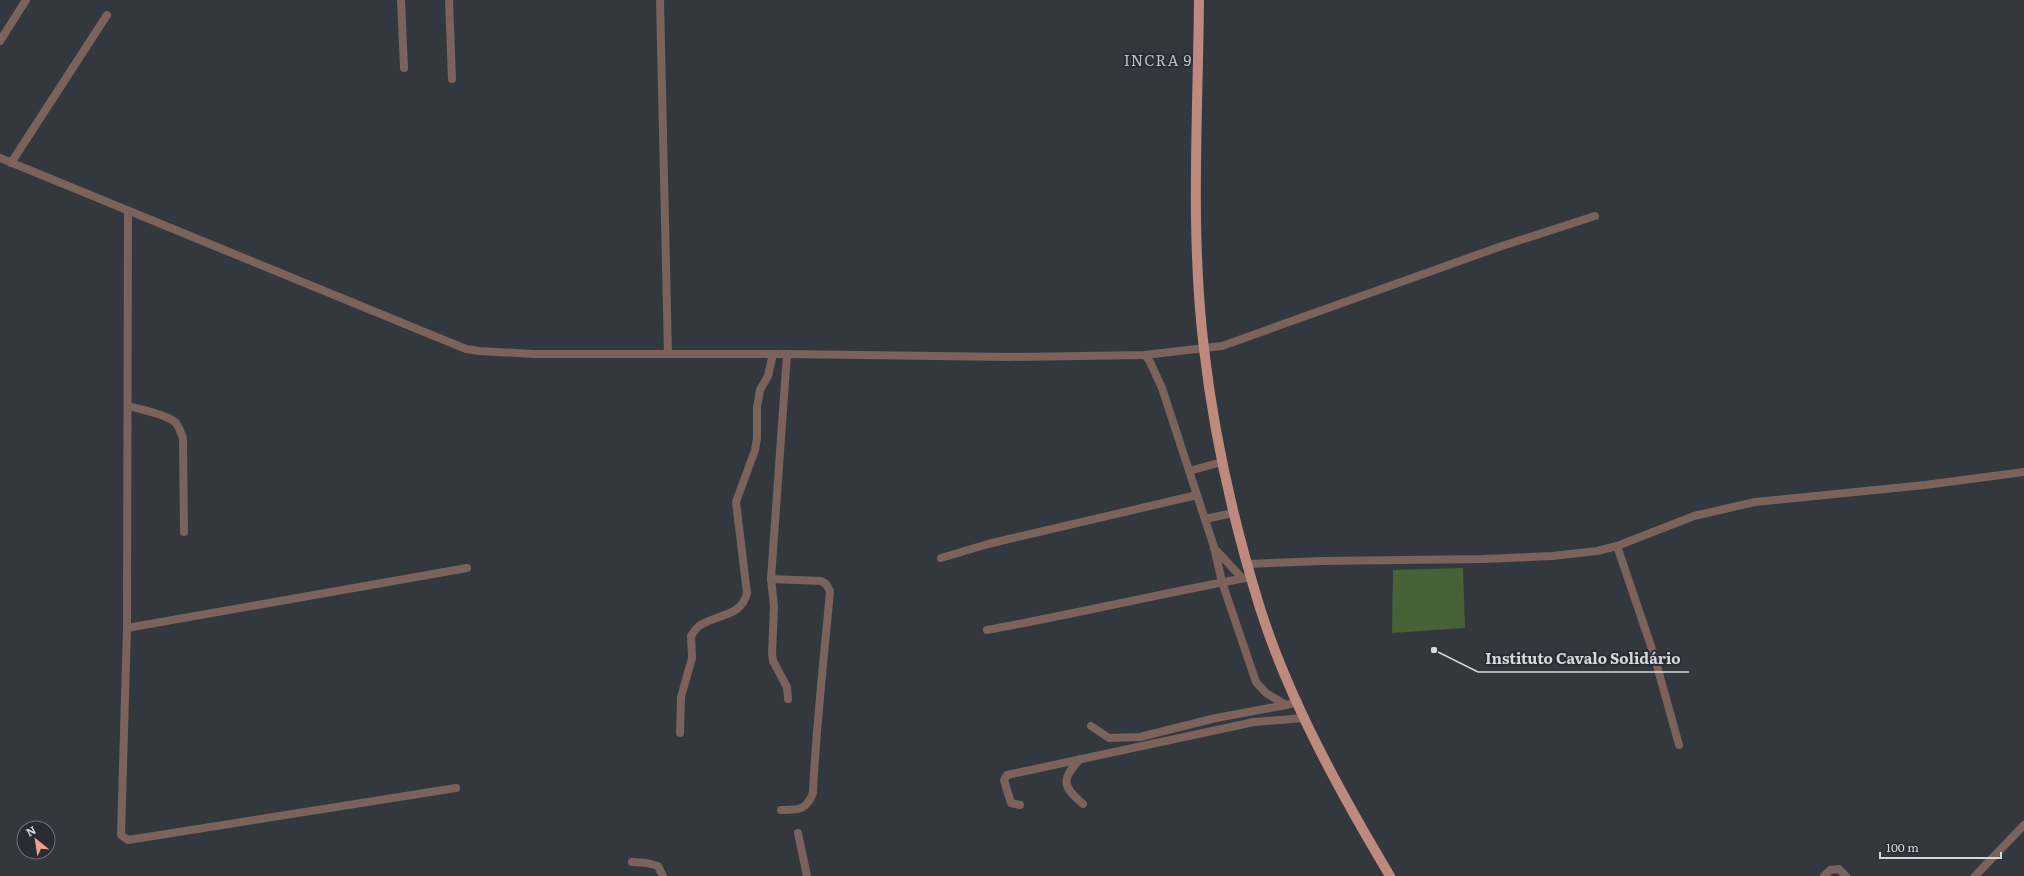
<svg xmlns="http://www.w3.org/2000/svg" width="2024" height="876" font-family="Literata,serif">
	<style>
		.green { fill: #476237 }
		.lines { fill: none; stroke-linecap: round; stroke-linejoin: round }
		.minor { stroke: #7b625b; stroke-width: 8 }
		.major { stroke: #bd8a7d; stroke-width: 10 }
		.labels { text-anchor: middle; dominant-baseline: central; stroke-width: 4; stroke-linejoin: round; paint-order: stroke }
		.neighbourhood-label { font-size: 15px; letter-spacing: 1px; fill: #bbbfc8; stroke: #292c34 }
		.leader { fill: none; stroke: #d6d8dd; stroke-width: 1.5 }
		.callout-dot { fill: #d6d8dd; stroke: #292c34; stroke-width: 1.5 }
		.callout-label { font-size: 15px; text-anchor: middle; font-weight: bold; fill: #d6d8dd; stroke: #292c34; stroke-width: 4; stroke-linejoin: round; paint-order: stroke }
	</style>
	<rect width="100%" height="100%" fill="#33373e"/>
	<path class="green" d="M1463,568L1465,628L1392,633L1393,570Z"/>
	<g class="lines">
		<g class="minor">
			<path d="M401,0L404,68"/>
			<path d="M449,0L452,79"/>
			<path d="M660,0L668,354"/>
			<path d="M0,41L26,0"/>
			<path d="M0,158L466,349L479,351L534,354H787L1009,357L1145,355L1222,346L1499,247L1595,216"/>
			<path d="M11,163L107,15"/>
			<path d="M128,211L127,628L121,835L128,840L456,788"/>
			<path d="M787,354L771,579L774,606L772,654L773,661L787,687L788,699"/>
			<path d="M1145,355L1150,362L1162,388L1214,547L1222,582L1256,682L1266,693L1286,705L1298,702"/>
			<path d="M128,406C139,409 169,415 176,423C179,427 181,433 183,438L184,532"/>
			<path d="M1189,471L1222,462"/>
			<path d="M1205,519L1233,513"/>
			<path d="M1617,546L1654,655L1679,745"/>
			<path d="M1214,548L1242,578"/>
			<path d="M941,558L988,544L1197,495"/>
			<path d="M1247,564L1322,561L1483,559L1552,556L1597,551L1617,546L1694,516L1755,502L1925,485L2024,472"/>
			<path d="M771,579L821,581L826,584L830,591C824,659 816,726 813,793C806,811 798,810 781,810"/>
			<path d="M127,628L467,568"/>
			<path d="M987,630C1075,614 1163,593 1251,577"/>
			<path d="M1091,726L1109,738L1140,737L1216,718L1286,705"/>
			<path d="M680,733L681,697L692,658L691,636C693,633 696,628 699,626C716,614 742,617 747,593L736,502L755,450L757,438V407L760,390L768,376L773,354"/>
			<path d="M1080,759C1061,780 1062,786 1083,804"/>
			<path d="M1020,805L1011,803L1004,780L1007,775L1254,722L1305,718"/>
			<path d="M798,833L807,876"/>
			<path d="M632,862L647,863L658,866L663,876"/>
			<path d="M1824,876L1830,870L1839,869L1846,876"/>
			<path d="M1975,876L2024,825"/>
		</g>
		<path class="major" d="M1199,0C1198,116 1190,233 1204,349C1214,436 1234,524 1260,608C1289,700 1341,794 1390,876"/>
	</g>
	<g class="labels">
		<g class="neighbourhood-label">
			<text x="1158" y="59">INCRA 9</text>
		</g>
	</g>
	<path class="leader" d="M1434 650L1478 672H1689"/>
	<circle class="callout-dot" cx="1434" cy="650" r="4"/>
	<g class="callout-label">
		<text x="1583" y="664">Instituto Cavalo Solidário</text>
	</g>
	<g transform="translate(36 840) rotate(330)"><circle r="19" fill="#292c34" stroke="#6e7178"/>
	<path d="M0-3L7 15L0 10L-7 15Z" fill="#f49e89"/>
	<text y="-6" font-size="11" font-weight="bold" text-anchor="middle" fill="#d6d8dd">N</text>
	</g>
	<path d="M1880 852v6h121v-6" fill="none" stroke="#d6d8dd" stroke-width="2"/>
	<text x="1886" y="852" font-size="12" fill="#d6d8dd" stroke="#292c34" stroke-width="3" paint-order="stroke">100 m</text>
</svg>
